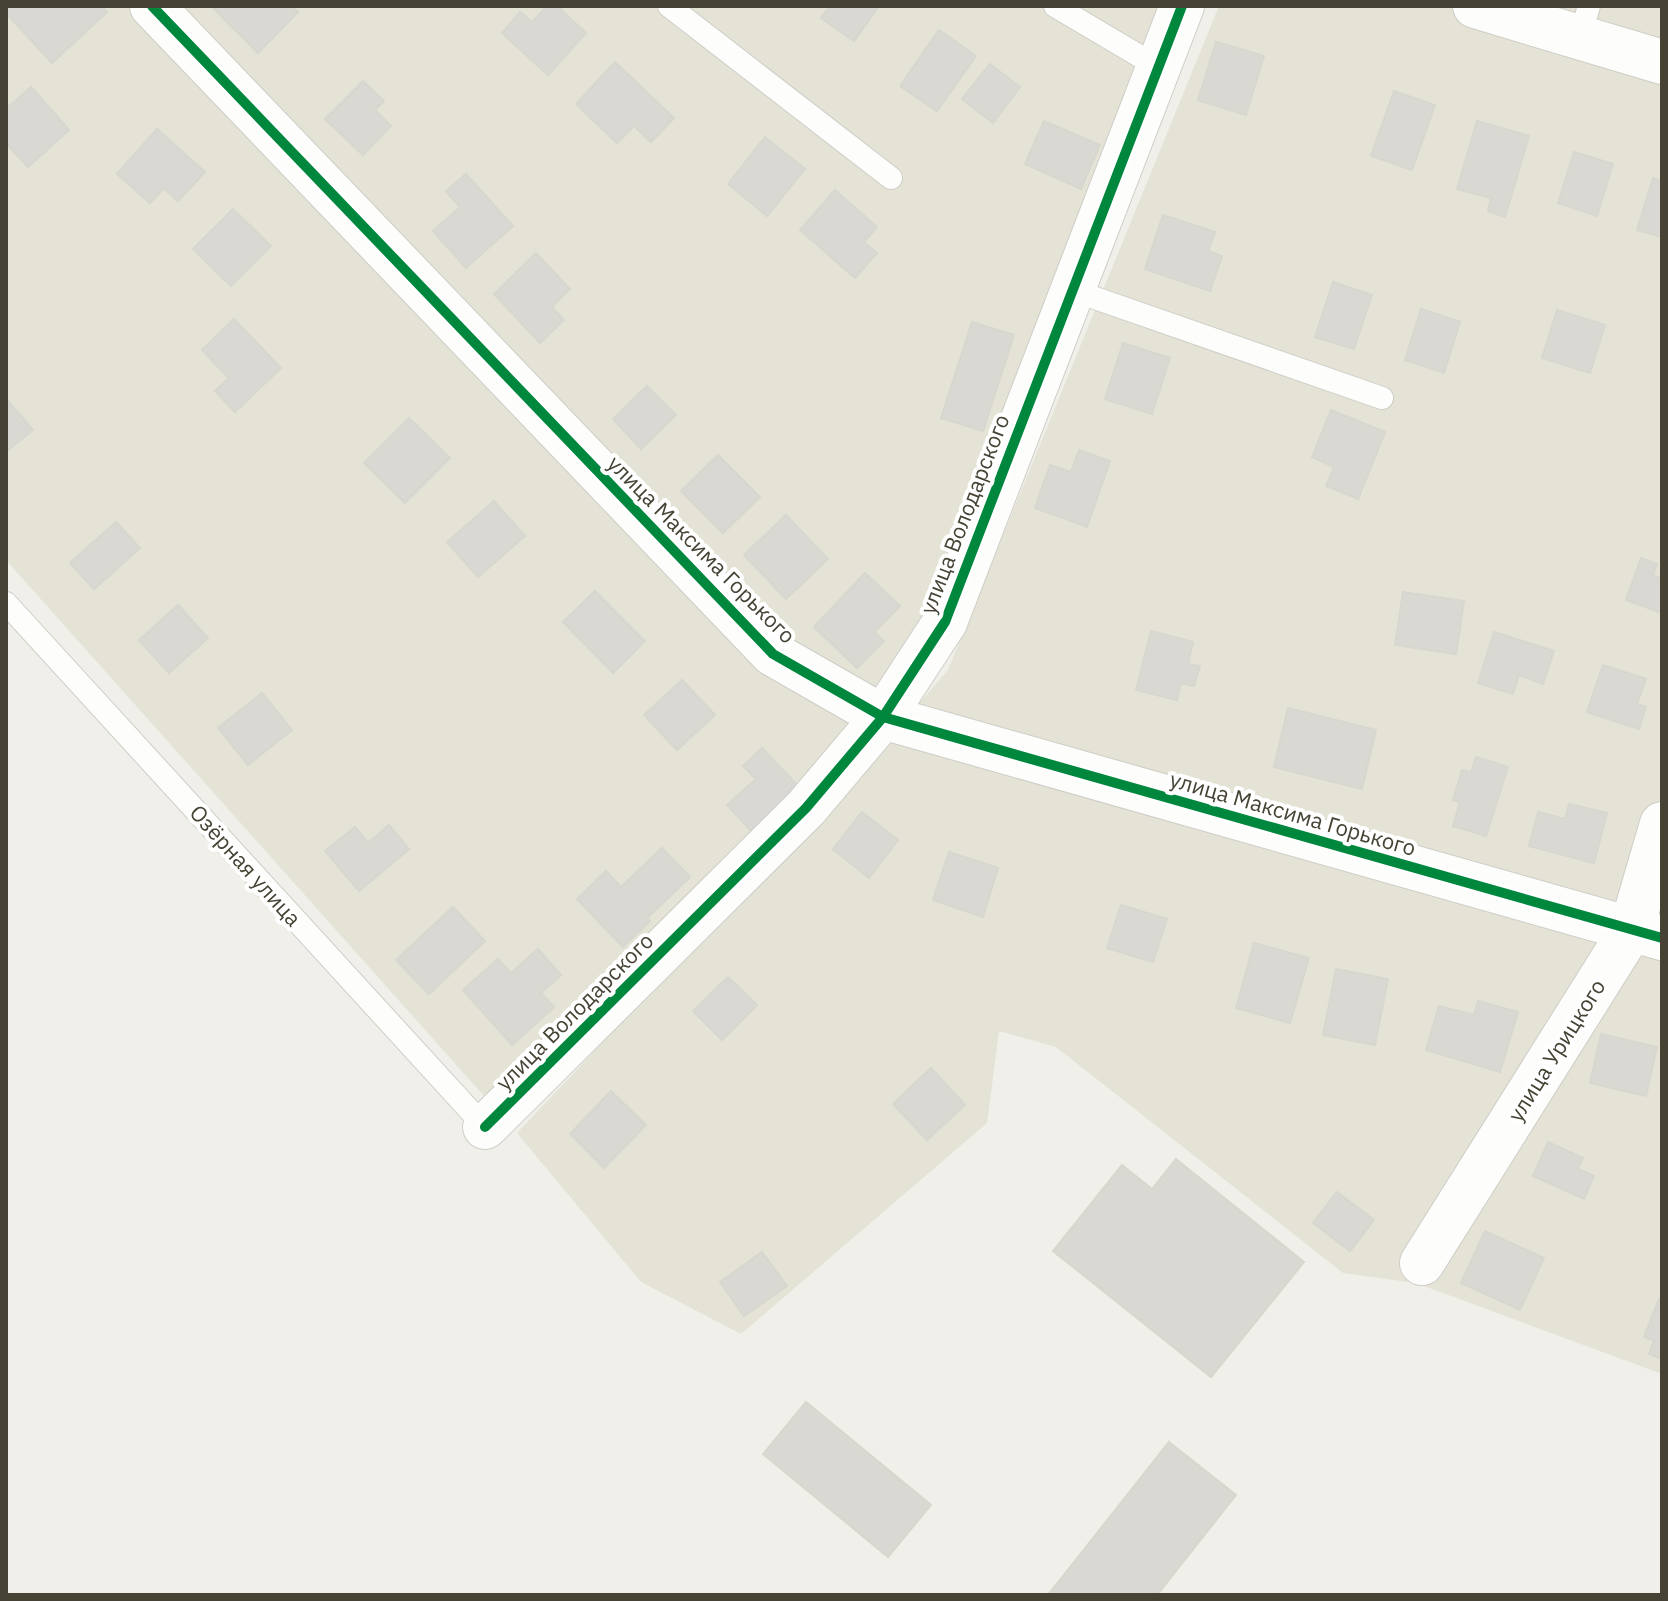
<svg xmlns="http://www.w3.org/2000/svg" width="1668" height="1601" font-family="'IBM Plex Sans',sans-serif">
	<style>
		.residential { fill: #e4e3d6 }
		.building { fill: #dad8d2; stroke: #d8d7cf; stroke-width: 2 }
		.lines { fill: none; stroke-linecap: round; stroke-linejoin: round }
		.service-casing { stroke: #cecdc7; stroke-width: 24 }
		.minor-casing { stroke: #cecdc7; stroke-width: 46 }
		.service { stroke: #fdfdfc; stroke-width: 22 }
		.minor { stroke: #fdfdfc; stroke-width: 44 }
		.cycleway-casing { stroke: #fff; stroke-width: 15 }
		.cycleway { stroke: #00873e; stroke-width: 10 }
		.labels { text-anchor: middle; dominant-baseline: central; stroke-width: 8; stroke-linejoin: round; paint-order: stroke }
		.street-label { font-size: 22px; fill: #464335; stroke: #fff }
	</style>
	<rect width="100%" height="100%" fill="#f0efe9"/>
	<g class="residential">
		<path d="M6,6H1160L921,639L811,785L484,1096L6,560Z"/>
		<path d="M1219,6H1662V1374L1416,1283L1343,1273L1056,1047L999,1031L987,1123L741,1334L641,1282L517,1133L870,760L948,670Z"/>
	</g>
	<g class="building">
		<path d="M6,6H101L107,12L52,63L6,13Z"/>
		<path d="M215,6H292L298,12L258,53L213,8Z"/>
		<path d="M547,6H557L586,33L548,75L502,33L520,12L532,22Z"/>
		<path d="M830,6H879L854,41L821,18Z"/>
		<path d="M939,30L976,56L937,111L900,86Z"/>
		<path d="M1216,42L1264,56L1246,115L1198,100Z"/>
		<path d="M615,62L674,118L651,142L634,126L617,143L576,104Z"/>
		<path d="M990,64L1020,87L993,123L962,99Z"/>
		<path d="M363,81L384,101L375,110L391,126L363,155L325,119Z"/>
		<path d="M31,87L69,130L28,167L6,143V109Z"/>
		<path d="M1394,91L1435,105L1412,170L1371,156Z"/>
		<path d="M1044,121L1100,145L1081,189L1025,164Z"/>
		<path d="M1477,121L1529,136L1505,217L1488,211L1491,198L1457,189Z"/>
		<path d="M157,129L205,172L178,201L164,188L150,203L117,174Z"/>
		<path d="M765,137L805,169L767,216L728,184Z"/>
		<path d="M1574,152L1613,164L1597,216L1558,203Z"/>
		<path d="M466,174L513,226L466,268L433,231L460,207L446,191Z"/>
		<path d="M1653,178L1662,181V237L1637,230Z"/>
		<path d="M835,190L877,227L864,242L877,253L855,278L800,230Z"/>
		<path d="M233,209L271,246L231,286L193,249Z"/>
		<path d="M1163,215L1215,232L1208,251L1222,256L1210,291L1145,269Z"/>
		<path d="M536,253L570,289L552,307L564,320L540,343L494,294Z"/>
		<path d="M1333,282L1372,295L1354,349L1315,337Z"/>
		<path d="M1421,309L1460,322L1444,373L1405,360Z"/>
		<path d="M1557,310L1605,325L1590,373L1542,358Z"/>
		<path d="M234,319L281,368L235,412L215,391L229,378L202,350Z"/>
		<path d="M972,322L1014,335L983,431L941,418Z"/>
		<path d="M1123,343L1170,358L1152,414L1105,399Z"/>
		<path d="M647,386L676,415L641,449L613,419Z"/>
		<path d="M6,399L33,430L6,452Z"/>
		<path d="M1331,410L1385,432L1358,499L1326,486L1334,467L1312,457Z"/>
		<path d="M409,418L450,458L405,503L364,463Z"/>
		<path d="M1079,450L1110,461L1087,527L1035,508L1050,465L1071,472Z"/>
		<path d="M718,455L760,497L723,533L681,491Z"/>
		<path d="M494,501L525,536L478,577L447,542Z"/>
		<path d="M786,515L828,559L786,599L744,555Z"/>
		<path d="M116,522L140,548L94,589L70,563Z"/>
		<path d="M1641,558L1657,564L1653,575L1662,579V613L1626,600Z"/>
		<path d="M865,573L900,606L874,632L884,641L857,668L814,627Z"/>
		<path d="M595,591L645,641L613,673L563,622Z"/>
		<path d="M1403,592L1464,601L1456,654L1395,645Z"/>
		<path d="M178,605L208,638L169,673L139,640Z"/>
		<path d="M1151,631L1193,642L1188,664L1200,666L1194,686L1181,683L1177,700L1136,690Z"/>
		<path d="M1494,632L1554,651L1543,684L1519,675L1513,694L1478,683Z"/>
		<path d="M1603,665L1646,679L1637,704L1646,707L1639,729L1587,712Z"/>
		<path d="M682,680L715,715L677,750L644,715Z"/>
		<path d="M262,693L292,730L248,765L218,728Z"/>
		<path d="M1288,708L1376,730L1362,789L1274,767Z"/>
		<path d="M762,748L802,790L755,835L727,805L756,779L743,766Z"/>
		<path d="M1476,757L1508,767L1486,836L1453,826L1460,802L1453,800L1462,770L1471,772Z"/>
		<path d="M1569,804L1607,813L1594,863L1529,846L1538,812L1565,819Z"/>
		<path d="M862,812L898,840L869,878L833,849Z"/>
		<path d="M389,825L409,849L359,891L325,851L355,827L368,843Z"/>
		<path d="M662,848L690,877L647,918L650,921L623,947L577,899L606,871L621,887Z"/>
		<path d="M949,852L998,868L983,917L933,900Z"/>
		<path d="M1121,905L1167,919L1153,962L1107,948Z"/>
		<path d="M453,907L485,941L429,994L396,960Z"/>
		<path d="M1254,943L1309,958L1290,1023L1236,1008Z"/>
		<path d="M538,949L561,975L541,993L554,1007L512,1045L463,990L498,959L511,973Z"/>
		<path d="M1336,969L1388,979L1375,1045L1323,1035Z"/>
		<path d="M728,977L757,1005L722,1040L693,1011Z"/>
		<path d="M1478,1001L1518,1012L1500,1072L1426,1050L1439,1006L1474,1015Z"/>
		<path d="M1601,1034L1657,1047L1646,1096L1590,1083Z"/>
		<path d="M931,1068L965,1105L927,1140L893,1104Z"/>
		<path d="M611,1091L646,1125L604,1168L570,1134Z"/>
		<path d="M1548,1142L1583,1158L1578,1169L1594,1176L1584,1199L1533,1176Z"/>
		<path d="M1176,1159L1304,1262L1211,1377L1053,1251L1122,1165L1152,1189Z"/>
		<path d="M1337,1192L1374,1220L1350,1251L1313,1223Z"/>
		<path d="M1485,1231L1544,1258L1520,1310L1461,1283Z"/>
		<path d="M762,1252L787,1286L744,1316L720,1282Z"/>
		<path d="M1659,1299L1662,1301V1359L1649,1354L1654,1341L1644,1337Z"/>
		<path d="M806,1402L931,1505L888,1557L763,1454Z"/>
		<path d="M1169,1442L1236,1495L1157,1595H1048Z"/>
	</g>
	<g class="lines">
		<defs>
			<g id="service">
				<path d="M669,6L891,178"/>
				<path d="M1055,6L1158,67"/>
				<path d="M1580,37L1589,6"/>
				<path d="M1072,290L1382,398"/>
				<path d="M6,603L485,1127"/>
			</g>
			<g id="minor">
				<path d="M152,6L773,654L883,717L1662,938"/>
				<path d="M1475,6L1662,62"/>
				<path d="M485,1127L806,808L883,717L945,622L1182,6"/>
				<path d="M1422,1263L1631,930L1662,824"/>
			</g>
		</defs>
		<use href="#service" class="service-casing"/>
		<use href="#minor" class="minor-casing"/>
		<use href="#service" class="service"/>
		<use href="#minor" class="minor"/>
		<defs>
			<g id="cycleway">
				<path d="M152,6L773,654L883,717L1662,938"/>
				<path d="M485,1127L806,808L883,717L945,622L1182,6"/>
			</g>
		</defs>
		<use href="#cycleway" class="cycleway-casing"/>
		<use href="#cycleway" class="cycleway"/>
	</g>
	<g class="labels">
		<g class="street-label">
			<text transform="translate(964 514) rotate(-69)">улица Володарского</text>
			<text transform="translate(702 549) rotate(45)">улица Максима Горького</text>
			<text transform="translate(1293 813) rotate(16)">улица Максима Горького</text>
			<text transform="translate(246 865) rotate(48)">Озёрная улица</text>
			<text transform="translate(574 1011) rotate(-45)">улица Володарского</text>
			<text transform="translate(1556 1050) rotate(-58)">улица Урицкого</text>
		</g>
	</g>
	<rect width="1668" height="1601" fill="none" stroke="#464335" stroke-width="16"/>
</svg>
